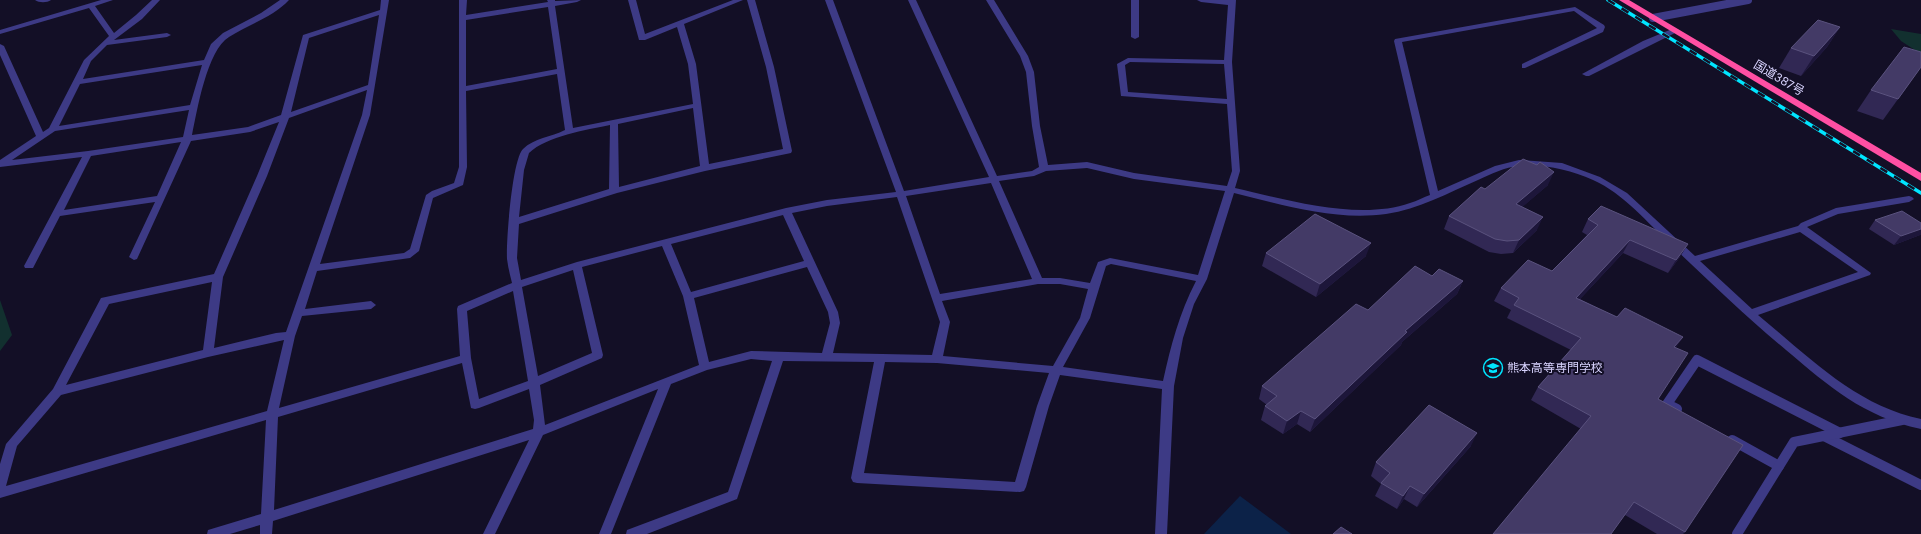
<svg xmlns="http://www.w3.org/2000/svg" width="1921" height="534" font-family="'DM Sans','Noto Sans JP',sans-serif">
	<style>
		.green { fill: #12302f }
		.water { fill: #0c2248 }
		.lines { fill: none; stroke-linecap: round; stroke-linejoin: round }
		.lane-far1 { stroke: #3d3a85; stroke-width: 8 }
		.lane { stroke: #3d3a85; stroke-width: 10 }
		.street { fill: #3d3a85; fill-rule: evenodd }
		.highway { fill: #ff4fa3; fill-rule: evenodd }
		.rail-casing { stroke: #00e5ff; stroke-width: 3.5 }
		.rail { stroke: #130f26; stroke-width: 2.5; stroke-dasharray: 8; stroke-linecap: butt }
		.wall { fill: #312854 }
		.shaded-wall { fill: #1d163a }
		.building { fill: #433a66; stroke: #5a527e }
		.labels { text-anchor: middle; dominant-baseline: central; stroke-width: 4; stroke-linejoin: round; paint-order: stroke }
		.street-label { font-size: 12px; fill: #d9d4ff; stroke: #130f26 }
		.poi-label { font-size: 12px; fill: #d9d4ff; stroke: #130f26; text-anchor: start }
	</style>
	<rect width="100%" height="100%" fill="#130f26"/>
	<g class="green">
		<path d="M1891,29L1921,34V54L1901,41Z"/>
		<path d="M0,300L12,335L0,351Z"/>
	</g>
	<path class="water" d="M1240,496L1291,534H1204Z"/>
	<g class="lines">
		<path class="lane-far1" d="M1653,18L1748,0"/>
		<g class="lane">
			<path d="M1677,409L1667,404L1697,360L1840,433"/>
			<path d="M1824,436L1921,485"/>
			<path d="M1732,440L1779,466"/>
			<path d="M1737,534L1794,442L1902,420"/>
		</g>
		<g class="street">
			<path d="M35,0H51C47,3 39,3 35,0Z"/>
			<path d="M101,0H113L95,6L114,33L136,15L152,0H160L142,19L114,40L167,33L171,35L167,37L107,45L91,61L83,79L204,60L211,44L223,33L261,13L280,0H289C273,17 248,25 229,37C207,50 197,111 192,135L248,127L281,115L303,35L380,10L381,0H389L370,115L320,264L404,253L410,249L426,195L432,191L454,183L459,167V0H467L466,15L548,2L547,0H555V1L581,0L577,2L555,6L573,128L693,104L688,64L677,27L645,40H639L628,0H636L645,34L733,0H743L684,24L696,64L709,164L783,149L766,67L747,0H755L774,67L792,151L791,153L705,171L617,193L519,224L517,258L521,280L577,262L786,208L827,200L896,192L825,0H833L904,191L989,177L908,0H916L997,176L1032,171L1039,167L1032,126L1026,72L1020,56L986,0H994L1028,56L1034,72L1040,126L1048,165L1087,162L1134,173L1227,186L1232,171L1227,104L1121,96L1117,64L1128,58L1224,60L1228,5L1201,2L1197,0H1236L1232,62L1240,171L1235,188C1287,200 1359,221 1410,203C1417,201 1424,197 1430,195L1394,41L1395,39L1575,7L1604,25L1605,27L1603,32L1525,68H1522V64L1597,28L1574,11L1402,42L1438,191L1495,166L1519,160L1562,163L1600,177L1627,193L1695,256L1798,226L1801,223L1836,208L1909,196L1912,197L1914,199L1909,202L1838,214L1807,227L1871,273L1870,275L1758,315C1808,356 1856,406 1921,419V429C1862,416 1830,387 1786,350C1746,317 1709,281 1672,246C1647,222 1624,194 1593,180C1570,170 1545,164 1519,166C1505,167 1491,174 1478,180C1448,193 1419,209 1386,214C1335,221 1283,205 1234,193L1207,279L1194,304L1183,338L1174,386L1167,534H1155L1162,389L1060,375L1049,406L1026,487L1024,491L1020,492L857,483L853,482L851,478L874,362L783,361L737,499L647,534H626L627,530L728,492L772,361L751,359L707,370L671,384L611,534H599L658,389L543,435L495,534H483L529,440L273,521L272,534H260V525L230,534H207L208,530L261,514L266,420L0,498V464L6,444L53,389L101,298L214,274L257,176L279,122L250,132L191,141L137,259L134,260L129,257L155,202L60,216L33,268H25L24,266L82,157L0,167V160L36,136L0,55V44L4,46L43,132L49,128L84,60L109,36L89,8L0,34V30ZM548,7L557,69L466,86V20ZM379,15L368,85L291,112L309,38ZM1130,62L1224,64L1227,99L1128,92L1125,65ZM202,65L190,105L59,126L80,84ZM557,74L565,130C551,137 534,138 523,149C512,160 506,242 507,259C508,267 510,275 512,283L458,306L457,309L460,356L279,408L295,336L302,316L371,309L376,305L371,301L305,309L317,271L410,258L419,251L433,198L463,185L467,167L466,91ZM367,90L362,115L286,332L276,333L214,348L223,277L267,176L289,118ZM693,108L700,166L619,187L618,124ZM189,110L183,137L88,151L12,160L55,131ZM610,125L609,189L519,217L524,170L529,153C547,136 586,130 610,125ZM181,142L157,196L64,210L91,156ZM1087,168L1134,179L1225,191L1198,275L1110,258L1098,262L1090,283L1060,278H1042L999,181L1034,176L1046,171ZM991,183L1032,279L940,294L906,196ZM897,197L940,322L932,355L833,353L840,323L838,312L792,213L827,206ZM783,215L804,261L691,292L671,244ZM1800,232L1858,272L1752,309L1700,261ZM662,246L683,296L699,365L545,425L540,385L602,358L603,355L582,267ZM1111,264L1196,281C1179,314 1171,345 1163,381L1063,367L1090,318L1106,266ZM807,267L828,312L830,323L822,353L751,351L709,362L694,298ZM573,270L592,353L538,376L522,287ZM212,282L203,350L66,385L109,304ZM1038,284H1060L1088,289L1080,318L1053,366L943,356L950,322L942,301ZM513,291L528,381L479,399L471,358L467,311ZM284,340L267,411L6,486L17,446L61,395L208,357ZM885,362L937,363L1049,373L1037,406L1015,482L864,473ZM462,363L471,408L475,409L479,408L529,389L534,420L533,429L274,510L278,417Z"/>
			<path d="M1131,0H1139V37L1135,39L1131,37Z"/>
			<path d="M1672,29H1678L1679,31L1589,76H1586L1582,74L1643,41Z"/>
		</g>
		<path class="highway" d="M1619,0H1629L1921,173V181Z"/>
		<defs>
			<path id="rail" d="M1608,0L1921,193"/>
		</defs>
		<use href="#rail" class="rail-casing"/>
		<use href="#rail" class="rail"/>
	</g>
	<g class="wall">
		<path d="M1840,27L1827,47L1801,76L1779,68L1791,48Z"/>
		<path d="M1921,67L1883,120L1857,111L1871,90Z"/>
		<path d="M1548,185L1522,207L1537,230L1513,253L1501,254L1489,252L1444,229L1449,216L1485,189Z"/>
		<path d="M1588,219L1680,257L1668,273L1623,253L1580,299L1676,348L1658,399L1685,532L1683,534H1657L1625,515L1581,429L1531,400L1538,387L1571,350L1507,318L1511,310L1494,301L1501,288L1552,271L1587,235L1582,232Z"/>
		<path d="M1875,220L1920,235L1894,245L1869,229Z"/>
		<path d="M1266,253L1366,256L1316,297L1262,266Z"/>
		<path d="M1432,276L1463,281L1457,294L1402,342L1401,345L1310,432L1297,424L1283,434L1261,420L1265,406L1267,405L1259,399L1262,386L1368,310Z"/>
		<path d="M1471,446L1417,507L1404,499L1397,509L1375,496L1381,484L1371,476L1376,462Z"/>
	</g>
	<g class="shaded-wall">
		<path d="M1840,27L1827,47L1801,76L1814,56Z"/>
		<path d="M1554,172L1548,185L1511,217L1516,204Z"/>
		<path d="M1543,217L1537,230L1513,253L1519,240Z"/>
		<path d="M1921,229V235H1920L1894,245L1901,236Z"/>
		<path d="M1630,240L1623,253L1569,311L1576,298Z"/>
		<path d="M1371,243L1366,256L1316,297L1320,284Z"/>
		<path d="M1688,244L1680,257L1668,273L1676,260Z"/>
		<path d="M1463,281L1457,294L1402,342L1401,345L1310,432L1315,419L1405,331Z"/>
		<path d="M1683,337L1674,351V347Z"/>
		<path d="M1301,411L1297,424L1283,434L1287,421Z"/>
		<path d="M1477,433L1471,446L1417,507L1424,494Z"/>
		<path d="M1410,486L1404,499L1397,509L1403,496Z"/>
	</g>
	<g class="building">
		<path d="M1818,20L1840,27L1814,56L1791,48Z"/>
		<path d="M1904,47L1921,52V67L1898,99L1871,90Z"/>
		<path d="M1523,159L1537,165L1540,162L1554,172L1516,204L1543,217L1519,240L1507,241L1495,239L1449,216L1481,187L1485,189Z"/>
		<path d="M1601,206L1688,244L1676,260L1630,240L1576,298L1617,317L1625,308L1683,337L1674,347L1688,353L1658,399L1743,445L1685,532L1634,502L1611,534H1493L1591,416L1538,387L1581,338L1514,305L1519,298L1501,288L1528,260L1552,271L1598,225L1588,219Z"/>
		<path d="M1902,211L1921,223V229L1901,236L1875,220Z"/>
		<path d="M1315,214L1371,243L1320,284L1266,253Z"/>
		<path d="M1415,266L1432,276L1439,269L1463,281L1405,331L1407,332L1315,419L1301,411L1287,421L1265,406L1277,396L1262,386L1356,304L1368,310Z"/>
		<path d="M1429,405L1477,433L1424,494L1410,486L1403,496L1381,483L1390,473L1376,462Z"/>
		<path d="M1341,527L1352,534H1333Z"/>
	</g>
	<defs>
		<symbol id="university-ring" viewBox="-11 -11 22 22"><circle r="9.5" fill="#130f26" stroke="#00e5ff" stroke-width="1.5"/><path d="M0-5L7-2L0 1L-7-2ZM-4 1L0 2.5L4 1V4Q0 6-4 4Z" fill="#00e5ff"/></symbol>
	</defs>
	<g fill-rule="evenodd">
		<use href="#university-ring" x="1482" y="357" width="22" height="22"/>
	</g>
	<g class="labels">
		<g class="street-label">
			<text transform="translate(1779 78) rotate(31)">国道387号</text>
		</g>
		<g class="poi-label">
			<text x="1507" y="368">熊本高等専門学校</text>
		</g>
	</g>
</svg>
